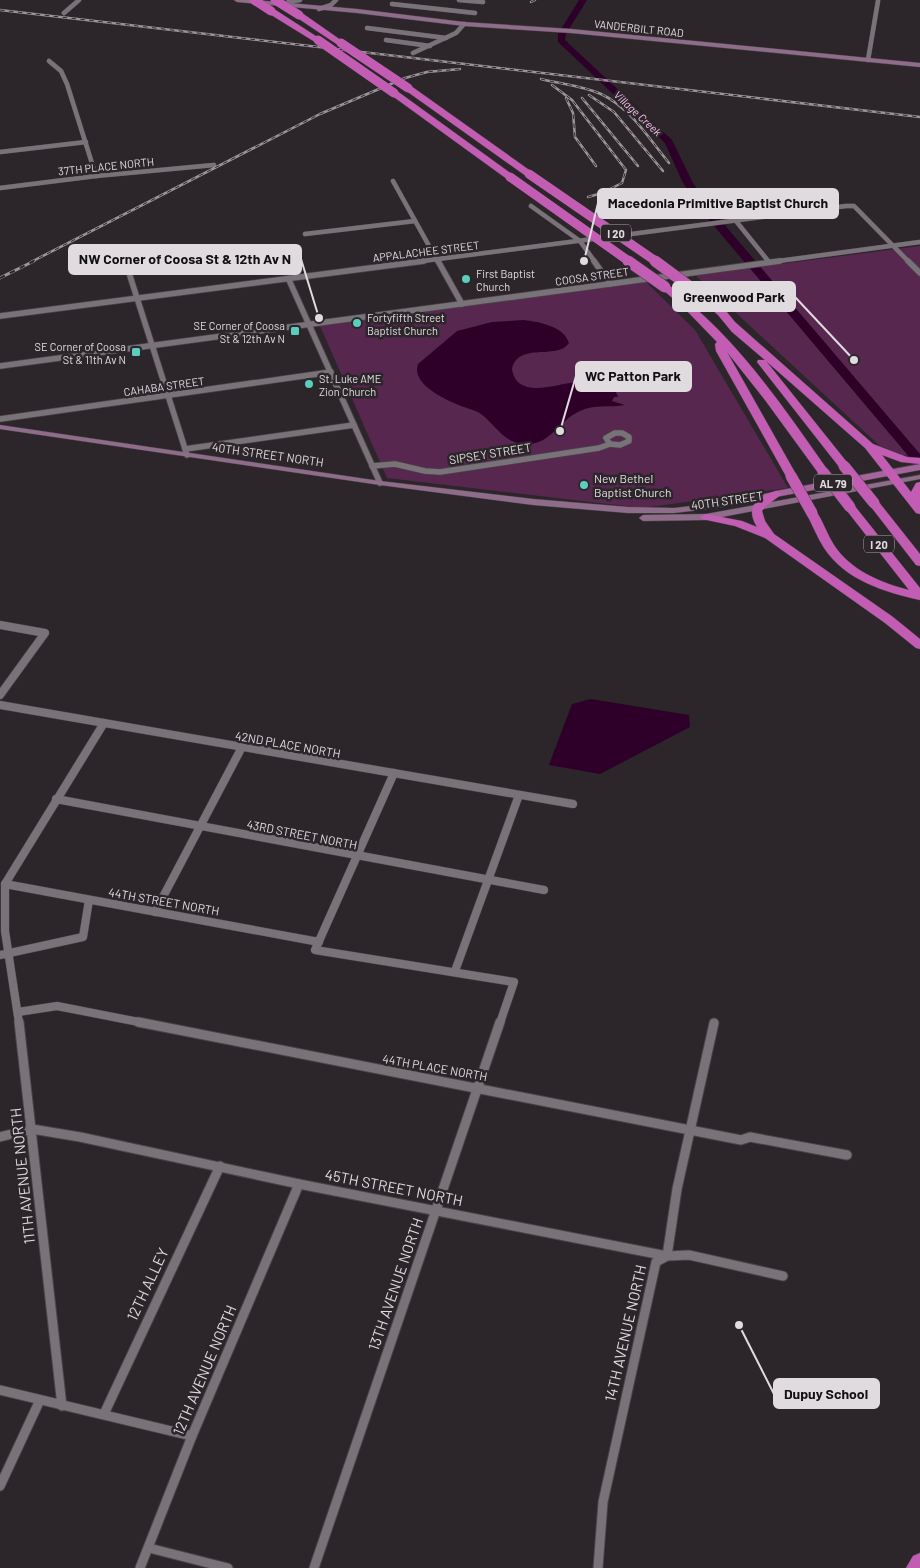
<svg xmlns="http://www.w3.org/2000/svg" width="920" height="1568" font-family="Barlow,sans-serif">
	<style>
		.green { fill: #572750 }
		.water { fill: #2e0029 }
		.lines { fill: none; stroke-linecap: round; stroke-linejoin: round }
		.river { fill: #2e0029; fill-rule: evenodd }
		.street-far3-casing { stroke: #494448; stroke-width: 5 }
		.street-far2-casing { stroke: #494448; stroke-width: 7 }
		.street-far1-casing { stroke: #494448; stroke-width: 9 }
		.street-casing { stroke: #494448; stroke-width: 11 }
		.secondary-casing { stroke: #494448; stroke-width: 1 }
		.primary-casing { stroke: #494448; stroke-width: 1 }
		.highway-casing { stroke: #494448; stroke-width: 1 }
		.street-far3 { stroke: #797278; stroke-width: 4.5 }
		.street-far2 { stroke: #797278; stroke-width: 5.5 }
		.street-far1 { stroke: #797278; stroke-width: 8 }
		.street { stroke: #797278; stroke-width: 9 }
		.secondary { fill: #8f6c8a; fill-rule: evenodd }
		.primary { fill: #a5659c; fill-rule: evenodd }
		.highway { fill: #c35db4; fill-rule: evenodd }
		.rail-far1-casing { stroke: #9a9499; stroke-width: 2.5 }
		.rail-casing { stroke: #9a9499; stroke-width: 3 }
		.rail-far1 { stroke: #2c262b; stroke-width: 1; stroke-dasharray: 4.5; stroke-linecap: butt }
		.rail { stroke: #2c262b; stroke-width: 2; stroke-dasharray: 5.5; stroke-linecap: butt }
		.highway-bridge-far1-casing { stroke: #494448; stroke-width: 9; stroke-linecap: butt }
		.highway-bridge-casing { stroke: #494448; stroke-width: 12; stroke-linecap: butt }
		.highway-bridge-far1 { stroke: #c35db4; stroke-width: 9 }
		.highway-bridge { stroke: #c35db4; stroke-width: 11 }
		.poi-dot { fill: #59cebe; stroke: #2c262b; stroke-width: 2 }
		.labels { text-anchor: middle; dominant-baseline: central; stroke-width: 5; stroke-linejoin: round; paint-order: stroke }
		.far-street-label { font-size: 11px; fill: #e0dbdf; stroke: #2c262b }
		.far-water-label { font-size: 11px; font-style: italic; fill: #f9bfed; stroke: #2c262b }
		.shield { fill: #2c262b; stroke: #aaa5a9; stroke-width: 1 }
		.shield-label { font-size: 11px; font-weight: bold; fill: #e0dbdf }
		.far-poi-label { font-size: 11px; fill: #e0dbdf; stroke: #2c262b; text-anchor: start }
		.street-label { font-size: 12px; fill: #e0dbdf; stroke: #2c262b }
		.poi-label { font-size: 12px; fill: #e0dbdf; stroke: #2c262b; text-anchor: start }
		.near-street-label { font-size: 15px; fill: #e0dbdf; stroke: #2c262b }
		.leader { fill: none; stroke: #e0dbdf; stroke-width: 2 }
		.callout-dot { fill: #e0dbdf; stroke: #2c262b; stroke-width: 2 }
		.callout { fill: #e0dbdf; stroke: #e0dbdf; stroke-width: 2 }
		.callout-label { font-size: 14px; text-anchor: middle; font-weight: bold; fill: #111 }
	</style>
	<rect width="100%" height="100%" fill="#2c262b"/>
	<g class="green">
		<path d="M920,246V456L903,455L880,446L695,275Z"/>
		<path d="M645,281L695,330L788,488L642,508L387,478L320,326Z"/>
	</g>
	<g class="water">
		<path d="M524,320C539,322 564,326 569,343C556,361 519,341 512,369C517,401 558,383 577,382C591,381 603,384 615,390L618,397H614L612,401L625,405C609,408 595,404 580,411C561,419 552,442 530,444C505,446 498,427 481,414C474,409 464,408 456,404C442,398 411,383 418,364L457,331L492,322Z"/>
		<path d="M591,699L689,715L690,727L600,774L549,765L572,704Z"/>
	</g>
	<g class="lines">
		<path class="river" d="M579,0H587L566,34L565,40L672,140L692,181L706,203L920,454V466L916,465L698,207L682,181L665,143L558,42V34Z"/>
		<defs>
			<g id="street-far3">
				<path d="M459,0L483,2"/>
				<path d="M288,2L300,0"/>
				<path d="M392,4L475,13"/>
				<path d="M319,9L331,5L336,0"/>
				<path d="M64,13L79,0"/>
				<path d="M367,28L446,38"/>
				<path d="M386,40L430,46"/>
				<path d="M413,53L456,33L464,24"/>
				<path d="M868,60L878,1"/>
				<path d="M49,61L61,71L67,84L96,176"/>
				<path d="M0,152L86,142"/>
				<path d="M393,181L438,262"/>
				<path d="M0,188L96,176L214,165"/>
				<path d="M531,206L580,241L595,262"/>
				<path d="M736,221L769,262"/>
				<path d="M305,234L415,221"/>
				<path d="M415,262L846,206H854L909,262"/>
				<path d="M771,262L920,242"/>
			</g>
			<g id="street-far2">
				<path d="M438,261L462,304"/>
				<path d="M594,261L610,284"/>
				<path d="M908,261L920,273"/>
				<path d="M130,276L187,455"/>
				<path d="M289,280L380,483"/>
				<path d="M0,316L424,261"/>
				<path d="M0,366L780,261"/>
				<path d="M0,419L331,372"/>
				<path d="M615,433H622L629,437V441L620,445L610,444L606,438Z"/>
				<path d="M185,449L354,425"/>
				<path d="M372,466L395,464L425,471L440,472L599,448L610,444"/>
			</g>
			<g id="street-far1">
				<path d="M0,625L45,633L0,695"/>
				<path d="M0,705L573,804"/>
				<path d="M394,773L315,950L514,982L500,1023"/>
				<path d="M56,799L544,890"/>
				<path d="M5,884L319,942"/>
				<path d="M155,912L242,747"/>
				<path d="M0,955L83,937L89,900"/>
				<path d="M455,971L519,795"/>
				<path d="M18,1012L57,1006L144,1023"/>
				<path d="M19,1023L5,931V884L104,723"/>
			</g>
			<g id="street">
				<path d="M19,1022L62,1406"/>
				<path d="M138,1022L741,1140L750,1137L847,1155"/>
				<path d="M0,1137L32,1129L80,1137L299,1184L667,1256L689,1255L783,1276"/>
				<path d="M0,1390L192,1436"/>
				<path d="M104,1414L220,1166"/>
				<path d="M0,1486L40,1400"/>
				<path d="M149,1548L228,1568"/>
				<path d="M140,1568L192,1436L299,1184"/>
				<path d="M314,1568L500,1022"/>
				<path d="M598,1568L603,1502L656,1262L667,1256L677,1189L714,1023"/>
			</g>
			<g id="secondary">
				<path d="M234,0H255L357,9L464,22L571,29L920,63V67L571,33L464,26L357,13L237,2Z"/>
				<path d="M0,425L380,481L533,499L628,507L674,508L717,503L774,492L778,494L774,496L717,508L674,513H628L533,505L380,485L0,429Z"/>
				<path d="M920,475V479L706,520L643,521L639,518L643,515L706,514Z"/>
			</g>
			<path id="primary" d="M920,464V470L776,497L771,494L776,491Z"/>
			<g id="highway">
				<path d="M268,9H274L322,40L315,42L268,13Z"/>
				<path d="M296,13H302L345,43L338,45L296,17Z"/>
				<path d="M405,86H411L532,172V176H526L405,90Z"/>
				<path d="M391,91H397L513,175V179H507L391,95Z"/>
				<path d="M665,284C673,286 680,295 686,300C743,347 787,412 829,472L827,474H819L765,400L727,352L797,476L795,478H787L716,351L715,344L717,342L685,309L662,289V285Z"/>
				<path d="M701,292L726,311L735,322L873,444L907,457L920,458V464L901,462L882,455L911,492L916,483L920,482V514L916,513L865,448L766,361L850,466L844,469L840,468L757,362L758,360H765L732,332L718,315L698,297L696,295Z"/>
				<path d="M776,491L782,494L766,506L762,511L765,521L774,534L893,617L920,639V649L916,648L885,623L765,538L735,526L702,519L700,517L706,514L742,521L757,527C745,508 756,496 776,491Z"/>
				<path d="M874,500L878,501L920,554V566L916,565L868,503Z"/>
				<path d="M850,504L854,505L920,588V600C884,592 845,580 824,548C817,537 812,524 806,513L808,511H816C823,521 827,534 834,545C850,570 881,583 909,590L844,507Z"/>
				<path d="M920,1553V1568H906L913,1556Z"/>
			</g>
		</defs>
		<use href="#street-far3" class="street-far3-casing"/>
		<use href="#street-far2" class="street-far2-casing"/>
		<use href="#street-far1" class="street-far1-casing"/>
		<use href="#street" class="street-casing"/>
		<use href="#secondary" class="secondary-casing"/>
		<use href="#primary" class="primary-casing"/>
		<use href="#highway" class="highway-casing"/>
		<use href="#street-far3" class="street-far3"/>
		<use href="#street-far2" class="street-far2"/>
		<use href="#street-far1" class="street-far1"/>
		<use href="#street" class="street"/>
		<use href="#secondary" class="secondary"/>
		<use href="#primary" class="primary"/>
		<use href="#highway" class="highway"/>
		<defs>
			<g id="rail-far1">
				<path d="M531,2L535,0"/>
				<path d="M0,10L920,117"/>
				<path d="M541,79C561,84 583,86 601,94C631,108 649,139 669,163"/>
				<path d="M552,85L572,100L626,170L622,183L602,193"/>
				<path d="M589,95L614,112L663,171"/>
				<path d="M566,98L573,113L575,137L596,166"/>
				<path d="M582,98L638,166"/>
				<path d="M588,197L609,191"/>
				<path d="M31,262L320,114L405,78L427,72L460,69"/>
			</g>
			<path id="rail" d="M0,278L34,261"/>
		</defs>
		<use href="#rail-far1" class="rail-far1-casing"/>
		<use href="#rail" class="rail-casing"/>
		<use href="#rail-far1" class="rail-far1"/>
		<use href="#rail" class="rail"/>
		<defs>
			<g id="highway-bridge-far1">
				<path d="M254,0L271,11"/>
				<path d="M275,0L299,15"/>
				<path d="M318,40L394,93"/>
				<path d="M341,43L408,88"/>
				<path d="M529,174L657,262"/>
				<path d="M510,177L630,262"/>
			</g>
			<g id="highway-bridge">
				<path d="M628,261L665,287"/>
				<path d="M655,261L701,295"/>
				<path d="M844,466L874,503"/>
				<path d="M823,472L850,507"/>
				<path d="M791,476L812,513"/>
			</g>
		</defs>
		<use href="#highway-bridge-far1" class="highway-bridge-far1-casing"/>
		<use href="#highway-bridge" class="highway-bridge-casing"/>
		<use href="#highway-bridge-far1" class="highway-bridge-far1"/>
		<use href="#highway-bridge" class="highway-bridge"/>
	</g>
	<g class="poi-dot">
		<circle cx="466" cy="279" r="5"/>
		<circle cx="357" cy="323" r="5"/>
		<rect x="290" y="326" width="10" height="10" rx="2.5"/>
		<rect x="131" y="347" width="10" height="10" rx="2.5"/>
		<circle cx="309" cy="384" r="5"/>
		<circle cx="584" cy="485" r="5"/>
	</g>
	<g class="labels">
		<g class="far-street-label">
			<text transform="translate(639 28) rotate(6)">VANDERBILT ROAD</text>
			<text transform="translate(106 166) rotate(-6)">37TH PLACE NORTH</text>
			<text transform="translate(426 251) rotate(-7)">APPALACHEE STREET</text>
			<text transform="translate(592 276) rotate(-8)">COOSA STREET</text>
			<text transform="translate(164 386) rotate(-8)">CAHABA STREET</text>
		</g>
		<g class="far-water-label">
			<text transform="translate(638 113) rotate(43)">Village Creek</text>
		</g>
		<g class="shield">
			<rect x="601" y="224.5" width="30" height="17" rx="4"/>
			<rect x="814" y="474.5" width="38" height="17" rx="4"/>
			<rect x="864" y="535.5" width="30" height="17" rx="4"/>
		</g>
		<g class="shield-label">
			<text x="616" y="233">I 20</text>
			<text x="833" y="483">AL 79</text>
			<text x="879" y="544">I 20</text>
		</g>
		<g class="far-poi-label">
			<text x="476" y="273">First Baptist<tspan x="476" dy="13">Church</tspan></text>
			<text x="367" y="317">Fortyfifth Street<tspan x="367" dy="13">Baptist Church</tspan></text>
			<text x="285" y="325" text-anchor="end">SE Corner of Coosa<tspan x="285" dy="13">St &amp; 12th Av N</tspan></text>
			<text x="126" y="346" text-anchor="end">SE Corner of Coosa<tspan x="126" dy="13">St &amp; 11th Av N</tspan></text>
			<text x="319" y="378">St. Luke AME<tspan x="319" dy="13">Zion Church</tspan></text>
		</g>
		<g class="street-label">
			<text transform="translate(490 453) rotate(-9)">SIPSEY STREET</text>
			<text transform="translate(268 454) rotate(8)">40TH STREET NORTH</text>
			<text transform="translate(727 500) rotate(-8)">40TH STREET</text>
			<text transform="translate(288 744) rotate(10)">42ND PLACE NORTH</text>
			<text transform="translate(302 834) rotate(11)">43RD STREET NORTH</text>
			<text transform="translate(164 901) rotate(10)">44TH STREET NORTH</text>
			<text transform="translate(435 1067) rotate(10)">44TH PLACE NORTH</text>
		</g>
		<g class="poi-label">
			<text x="594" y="478">New Bethel<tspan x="594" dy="14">Baptist Church</tspan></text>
		</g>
		<g class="near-street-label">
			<text transform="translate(22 1176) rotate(-96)">11TH AVENUE NORTH</text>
			<text transform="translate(394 1187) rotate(11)">45TH STREET NORTH</text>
			<text transform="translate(147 1284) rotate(-65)">12TH ALLEY</text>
			<text transform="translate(395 1284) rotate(-71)">13TH AVENUE NORTH</text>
			<text transform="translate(625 1333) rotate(-77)">14TH AVENUE NORTH</text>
			<text transform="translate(204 1370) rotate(-67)">12TH AVENUE NORTH</text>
		</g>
	</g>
	<path class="leader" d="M584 261L598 203M319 318L301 259M854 360L795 297M560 431L576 376M739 1325L774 1394"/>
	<g class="callout-dot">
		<circle cx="584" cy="261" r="5"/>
		<circle cx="319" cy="318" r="5"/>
		<circle cx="854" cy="360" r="5"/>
		<circle cx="560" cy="431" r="5"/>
		<circle cx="739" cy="1325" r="5"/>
	</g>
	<g class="callout">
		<rect x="598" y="189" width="240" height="29" rx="5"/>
		<rect x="69" y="245" width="232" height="29" rx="5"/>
		<rect x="673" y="282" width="122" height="29" rx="5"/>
		<rect x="576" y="362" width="115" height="29" rx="5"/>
		<rect x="774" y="1379" width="105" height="29" rx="5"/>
	</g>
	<g class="callout-label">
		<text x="718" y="208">Macedonia Primitive Baptist Church</text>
		<text x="185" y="264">NW Corner of Coosa St &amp; 12th Av N</text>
		<text x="734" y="302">Greenwood Park</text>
		<text x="633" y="381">WC Patton Park</text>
		<text x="826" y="1399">Dupuy School</text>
	</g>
</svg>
